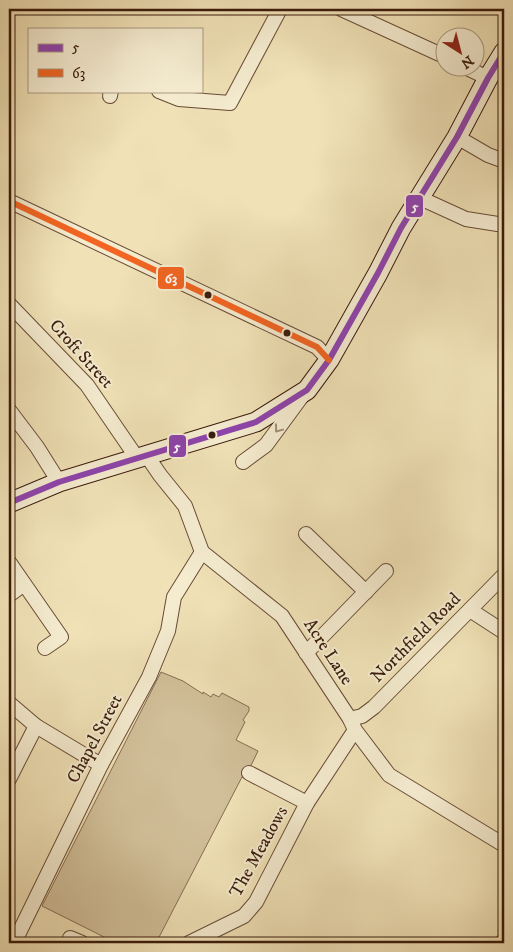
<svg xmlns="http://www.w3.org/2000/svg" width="513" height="952" font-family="'IM FELL DW Pica',serif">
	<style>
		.green { fill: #d1bf99; stroke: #866d52 }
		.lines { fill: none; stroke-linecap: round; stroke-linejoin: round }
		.street-casing { stroke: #684c36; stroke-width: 16 }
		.secondary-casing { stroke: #3a1b0b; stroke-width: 21 }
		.street { stroke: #f5ecd0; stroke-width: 14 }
		.secondary { stroke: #f5ecd0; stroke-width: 19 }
		.bus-1-casing { stroke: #f5ecd0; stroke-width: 10 }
		.bus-2-casing { stroke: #f5ecd0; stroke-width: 10 }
		.bus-1 { stroke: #8e44ad; stroke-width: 6 }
		.bus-2 { stroke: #f26522; stroke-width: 6 }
		.oneway { stroke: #a18e77 }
		.bus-dot { fill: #3a1b0b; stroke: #f5ecd0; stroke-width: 2 }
		.labels { text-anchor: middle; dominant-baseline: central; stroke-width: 4; stroke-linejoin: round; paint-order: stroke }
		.street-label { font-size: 18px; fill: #3a1b0b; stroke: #f5ecd0 }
		.line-badge { stroke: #f5ecd0; stroke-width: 2 }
		.badge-label { font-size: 14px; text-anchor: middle; font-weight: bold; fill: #fff }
	</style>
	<rect width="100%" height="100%" fill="#f0e1b6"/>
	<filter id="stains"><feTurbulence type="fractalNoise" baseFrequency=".004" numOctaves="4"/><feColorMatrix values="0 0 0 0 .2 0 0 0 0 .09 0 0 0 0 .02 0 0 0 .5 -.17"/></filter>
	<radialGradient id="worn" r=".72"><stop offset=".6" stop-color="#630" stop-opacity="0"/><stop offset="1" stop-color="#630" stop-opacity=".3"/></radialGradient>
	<path class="green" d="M161,672L183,681L203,694V692L211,697L213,694L219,697L222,693L249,707V711L243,720L245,722L236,740L258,751L245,778L242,777L156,943H116L42,906Z"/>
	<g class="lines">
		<defs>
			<g id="street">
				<path d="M341,9L446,57"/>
				<path d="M467,68L488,78"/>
				<path d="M159,91L179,99L230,103L280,9"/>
				<path d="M110,96L111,91"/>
				<path d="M457,137L488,155L504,161"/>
				<path d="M420,198L466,219L504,225"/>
				<path d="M9,201L317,347L329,360"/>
				<path d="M9,304L87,385L137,458"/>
				<path d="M9,410L37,447L59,482"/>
				<path d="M147,456L160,475L185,506L202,552L282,616L350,719L355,730L389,775L504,845"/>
				<path d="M243,462L266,445L302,396"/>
				<path d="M306,534L366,592"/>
				<path d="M9,562L61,637L45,648"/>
				<path d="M9,595L24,584"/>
				<path d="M470,610L504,632"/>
				<path d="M306,653L386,571"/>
				<path d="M9,703L36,726L101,765"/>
				<path d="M350,719L362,716L374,707L504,575"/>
				<path d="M249,773L307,803"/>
				<path d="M9,779L36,726"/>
				<path d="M70,938L82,943"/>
				<path d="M14,943L101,765L149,677L168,631L174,597L202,552"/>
				<path d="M189,943L244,916L256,902L307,803L355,730"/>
				<path d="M502,943L504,940"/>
			</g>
			<path id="secondary" d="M9,503L59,482L256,422L307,390L329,360L378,273L401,228L457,137L488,78L504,52"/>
		</defs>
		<use href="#street" class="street-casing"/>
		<use href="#secondary" class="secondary-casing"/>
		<use href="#street" class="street"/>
		<use href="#secondary" class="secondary"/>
		<defs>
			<path id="bus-1" d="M9,503L59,482L256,422L307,390L329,360L378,273L401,228L457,137L488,78L504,52"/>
			<path id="bus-2" d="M9,201L317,347L329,360"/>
		</defs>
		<use href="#bus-1" class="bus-1-casing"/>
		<use href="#bus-2" class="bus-2-casing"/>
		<use href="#bus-1" class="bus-1"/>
		<use href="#bus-2" class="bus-2"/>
	</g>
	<defs><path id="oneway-chevron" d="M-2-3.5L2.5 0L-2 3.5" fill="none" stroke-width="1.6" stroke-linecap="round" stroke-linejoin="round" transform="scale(1.25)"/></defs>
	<use class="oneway" href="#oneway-chevron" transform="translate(278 429) rotate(127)"/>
	<g class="bus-dot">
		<circle cx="208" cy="295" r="4.5"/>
		<circle cx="287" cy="333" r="4.5"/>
		<circle cx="212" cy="435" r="4.5"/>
	</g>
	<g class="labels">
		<g class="street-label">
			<text transform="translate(81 354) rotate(48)">Croft Street</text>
			<text transform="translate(416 638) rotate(-45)">Northfield Road</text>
			<text transform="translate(328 652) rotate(57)">Acre Lane</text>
			<text transform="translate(95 739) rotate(-62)">Chapel Street</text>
			<text transform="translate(259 852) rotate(-61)">The Meadows</text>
		</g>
	</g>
	<g class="line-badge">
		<rect x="405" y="194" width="19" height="24" rx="5" fill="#8e44ad"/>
		<rect x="157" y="266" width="28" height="24" rx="5" fill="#f26522"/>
		<rect x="168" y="434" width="19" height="24" rx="5" fill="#8e44ad"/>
	</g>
	<g class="badge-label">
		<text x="415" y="211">5</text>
		<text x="171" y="283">63</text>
		<text x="177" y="451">5</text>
	</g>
	<rect width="513" height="952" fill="none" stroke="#f0e1b6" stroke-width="30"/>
	<rect x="10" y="10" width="493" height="932" fill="none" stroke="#3a1b0b" stroke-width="2.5"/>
	<rect x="15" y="15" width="483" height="922" fill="none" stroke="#3a1b0b"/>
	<rect x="28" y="28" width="175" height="65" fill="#f5ecd0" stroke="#aa9881"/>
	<rect x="38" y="44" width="25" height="8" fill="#8e44ad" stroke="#aa9881"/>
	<text x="72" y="52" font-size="15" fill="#3a1b0b">5</text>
	<rect x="38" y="69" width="25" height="8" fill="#f26522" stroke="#aa9881"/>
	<text x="72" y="78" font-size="15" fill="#3a1b0b">63</text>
	<g transform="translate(460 52) rotate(144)"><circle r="24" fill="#f5ecd0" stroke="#aa9881"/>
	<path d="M0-4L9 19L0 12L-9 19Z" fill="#8f2418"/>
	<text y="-8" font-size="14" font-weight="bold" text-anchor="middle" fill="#3a1b0b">N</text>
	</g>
	<rect width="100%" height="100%" filter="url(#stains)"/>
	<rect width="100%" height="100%" fill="url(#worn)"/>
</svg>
